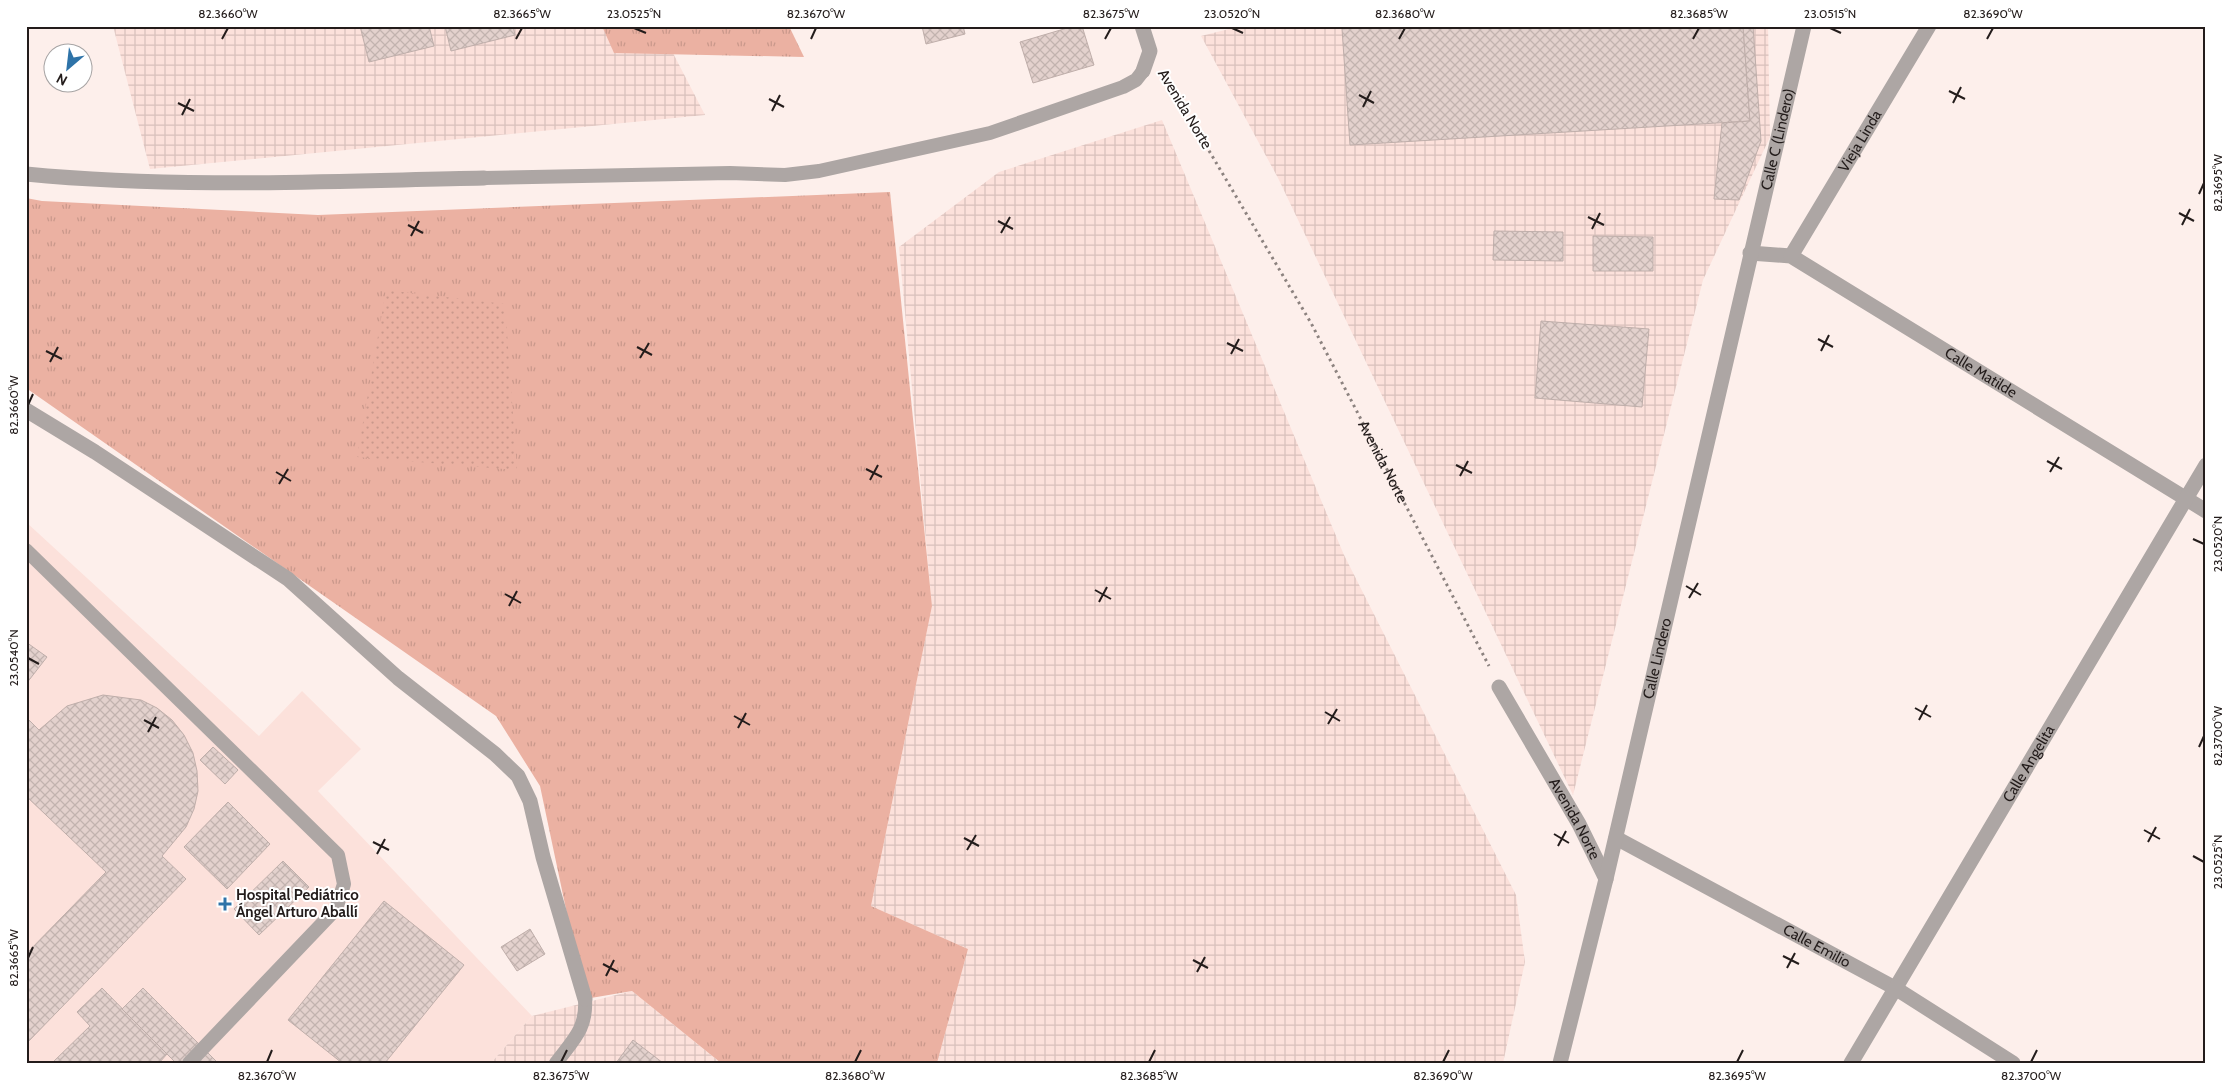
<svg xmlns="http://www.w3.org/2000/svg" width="2232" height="1089" font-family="Cabin,sans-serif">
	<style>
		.built { fill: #fce1db }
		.industrial { fill: url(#industrial-grid) }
		.grass { fill: url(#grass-tufts) }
		.garden { fill: url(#garden-dots) }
		.building { fill: url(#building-cross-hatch); stroke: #bfaeaa }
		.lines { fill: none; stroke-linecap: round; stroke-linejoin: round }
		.path { stroke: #8c827f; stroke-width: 3; stroke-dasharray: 2.5 4; stroke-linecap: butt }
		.lane { stroke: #ada6a4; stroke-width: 14 }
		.street { stroke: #ada6a4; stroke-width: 15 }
		.ticks { fill: none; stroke: #231c1b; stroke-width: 2 }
		.poi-dot { fill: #2e73a8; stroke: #fff; stroke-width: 2 }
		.labels { text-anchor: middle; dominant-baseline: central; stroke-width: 4; stroke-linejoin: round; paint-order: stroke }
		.street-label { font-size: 15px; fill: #231c1b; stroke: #fff }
		.poi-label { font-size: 15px; font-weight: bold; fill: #231c1b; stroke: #fff; text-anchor: start }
		.neatline { fill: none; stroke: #231c1b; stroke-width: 2 }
		.ticks-label { font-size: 12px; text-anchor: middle; fill: #231c1b }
	</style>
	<defs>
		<pattern id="industrial-grid" width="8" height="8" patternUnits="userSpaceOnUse" patternTransform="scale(1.25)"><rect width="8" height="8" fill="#fce1db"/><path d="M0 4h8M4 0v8" fill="none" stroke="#d8c0bb"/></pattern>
		<pattern id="grass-tufts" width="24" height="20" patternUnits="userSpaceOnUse" patternTransform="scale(1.25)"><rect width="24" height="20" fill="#ebb1a2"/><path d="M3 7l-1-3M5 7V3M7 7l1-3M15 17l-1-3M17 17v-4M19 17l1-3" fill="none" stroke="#c9988b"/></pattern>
		<pattern id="garden-dots" width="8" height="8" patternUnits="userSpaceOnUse" patternTransform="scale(1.25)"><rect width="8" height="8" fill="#ebb1a2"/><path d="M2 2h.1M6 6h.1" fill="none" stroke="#c9988b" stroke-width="1.8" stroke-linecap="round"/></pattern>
		<pattern id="building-cross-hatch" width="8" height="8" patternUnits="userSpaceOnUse" patternTransform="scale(1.25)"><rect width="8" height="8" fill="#e3d1cd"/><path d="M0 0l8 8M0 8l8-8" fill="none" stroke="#c2b3af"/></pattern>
	</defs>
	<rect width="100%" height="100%" fill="#fdefeb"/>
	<path class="built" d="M26,522L259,736L302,691L361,749L318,791L532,1016L491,1063H26Z"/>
	<g class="industrial">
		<path d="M113,26H659L705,115L150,169Z"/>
		<path d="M1241,26H1768L1770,137L1703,280L1573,795L1278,178L1201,36Z"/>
		<path d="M1162,120L1344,555L1516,895L1525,962L1503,1063H937L968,949L871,906L932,606L899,247L999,172Z"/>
		<path d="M632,991L721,1063H491L532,1016Z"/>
	</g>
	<g class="grass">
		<path d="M602,26H789L804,57L614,53Z"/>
		<path d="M890,192L932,606L871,906L968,949L937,1063H721L632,991L585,999L540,786L496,716L26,388V198L42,201L318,215Z"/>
	</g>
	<path class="garden" d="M386,290L505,304L517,470L357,457Z"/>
	<g class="building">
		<path d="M360,26H429L434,46L369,62Z"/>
		<path d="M445,26H513L515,35L451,51Z"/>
		<path d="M922,26H963L965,34L926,44Z"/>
		<path d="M1074,26H1082L1094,65L1033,83L1020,42Z"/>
		<path d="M1384,26H1743L1750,121L1350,145L1342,29Z"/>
		<path d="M1743,26H1753L1761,141L1739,200L1714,199L1722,123L1750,121Z"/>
		<path d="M1494,231L1563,232V261L1493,260Z"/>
		<path d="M1593,236L1653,237V271H1593Z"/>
		<path d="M1541,321L1649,329L1642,407L1535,398Z"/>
		<path d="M26,642L47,657L26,684Z"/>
		<path d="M103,695L141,700L157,708L172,720L184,735L193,753L197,771L198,791L194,809L186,827L162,856L186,879L26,1044V954L106,872L26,796V717L39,730L67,706Z"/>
		<path d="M213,747L238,770L225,784L200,760Z"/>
		<path d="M228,802L270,844L227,889L184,847Z"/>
		<path d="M283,861L309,887L259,935L234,909Z"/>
		<path d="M384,901L464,965L385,1063H342L288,1020Z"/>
		<path d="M530,929L545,954L517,971L501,947Z"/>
		<path d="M102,988L167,1054L159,1063H52L90,1026L77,1012Z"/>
		<path d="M143,988L218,1063H176L122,1009Z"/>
		<path d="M633,1040L663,1063H616Z"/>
	</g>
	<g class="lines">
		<path class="path" id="s1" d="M1166,78L1311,323L1489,666"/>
		<g class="lane">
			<path d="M484,178L730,173L785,175L819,171L990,133L1123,87L1136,80L1143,71"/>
			<path d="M26,550L338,855L344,884L336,909L189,1063"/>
			<path d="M556,1063C573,1040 587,1029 585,999"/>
		</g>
		<g class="street">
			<path d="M1142,26L1150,51L1143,71"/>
			<path d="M26,174C179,189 332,181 484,178"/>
			<path id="s2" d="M1750,253L1791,256L2206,511"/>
			<path id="s3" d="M1791,256L1929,26"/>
			<path d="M26,410L95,452L288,579L398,678L495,754L518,776L530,801L543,857L585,999"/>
			<path id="s4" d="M1499,687L1579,824L1606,879"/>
			<path id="s5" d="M1616,838L1895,988L2013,1063"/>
			<path id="s6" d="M1560,1063L1606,879L1804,26"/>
			<path id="s7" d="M1851,1063L2206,465"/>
		</g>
	</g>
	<path class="ticks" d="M634,28L646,33M1232,28L1243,33M1830,28L1841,33M222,39L228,28M516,39L522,28M811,39L816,28M1105,39L1111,28M1399,39L1405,28M1693,39L1699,28M1987,39L1993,28M1949,91L1965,99M1359,95L1374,103M769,99L784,107M178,103L194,111M1953,103L1961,87M1363,107L1371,91M772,111L780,95M182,115L190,99M2199,194L2204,183M2179,213L2194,221M1588,217L1604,225M998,221L1013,229M408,225L423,233M2182,225L2190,209M1592,229L1600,213M1001,233L1010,217M411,236L419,221M1818,339L1833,347M1227,343L1243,351M637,347L652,355M46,351L62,359M1821,351L1829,335M1231,354L1239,339M640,358L649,343M50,362L58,347M28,405L33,394M2047,461L2062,469M1456,465L1472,473M866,469L882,477M276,472L291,481M2050,472L2059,457M1460,476L1468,461M870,480L878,465M279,484L288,469M2193,539L2204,544M1686,586L1701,595M1095,590L1111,599M505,594L521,603M1689,598L1698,583M1099,602L1107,587M509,606L517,591M28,658L39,664M1915,708L1931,717M1325,712L1340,721M734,716L750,725M144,720L159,728M1919,720L1927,705M1328,724L1337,709M738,728L746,713M148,732L156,717M2199,747L2204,736M2144,830L2160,839M1554,834L1569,843M964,838L979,846M373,842L389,850M2148,842L2156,827M1558,846L1566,831M967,850L976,835M377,854L385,839M2193,856L2204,862M1783,956L1799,964M28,958L33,947M1193,960L1208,968M603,964L618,972M1787,968L1795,953M1197,972L1205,957M606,976L614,960M267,1062L272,1050M561,1062L567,1050M855,1062L861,1050M1149,1062L1155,1050M1443,1062L1449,1050M1737,1062L1743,1050M2031,1062L2037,1050"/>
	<path class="poi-dot" d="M222.5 896.5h5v5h5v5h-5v5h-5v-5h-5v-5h5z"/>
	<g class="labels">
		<g class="street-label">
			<text transform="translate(1185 109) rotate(59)">Avenida Norte</text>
			<text stroke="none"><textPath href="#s6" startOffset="949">Calle C (Lindero)</textPath></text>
			<text stroke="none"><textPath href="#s3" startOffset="134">Vieja Linda</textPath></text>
			<text stroke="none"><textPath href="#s2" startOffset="264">Calle Matilde</textPath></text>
			<text stroke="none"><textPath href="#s1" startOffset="441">Avenida Norte</textPath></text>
			<text stroke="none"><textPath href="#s6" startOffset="416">Calle Lindero</textPath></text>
			<text stroke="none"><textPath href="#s7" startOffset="348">Calle Angelita</textPath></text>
			<text stroke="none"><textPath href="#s4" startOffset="152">Avenida Norte</textPath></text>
			<text stroke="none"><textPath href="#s5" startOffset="228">Calle Emilio</textPath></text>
		</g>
		<g class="poi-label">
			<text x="236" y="895">Hospital Pediátrico<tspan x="236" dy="17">Ángel Arturo Aballí</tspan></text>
		</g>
	</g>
	<rect width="2232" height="1089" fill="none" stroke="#ffffff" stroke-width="55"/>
	<g transform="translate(68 68) rotate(208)"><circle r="24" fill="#ffffff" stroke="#a7a4a4"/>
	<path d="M0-4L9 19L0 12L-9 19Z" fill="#2e73a8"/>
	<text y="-8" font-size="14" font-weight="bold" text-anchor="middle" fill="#231c1b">N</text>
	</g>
	<rect x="28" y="28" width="2176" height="1034" class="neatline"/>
	<g class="ticks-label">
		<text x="228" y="18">82.3660°W</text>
		<text x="522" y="18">82.3665°W</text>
		<text x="634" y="18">23.0525°N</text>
		<text x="816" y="18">82.3670°W</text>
		<text x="1111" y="18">82.3675°W</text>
		<text x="1232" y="18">23.0520°N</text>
		<text x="1405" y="18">82.3680°W</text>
		<text x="1699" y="18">82.3685°W</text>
		<text x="1830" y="18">23.0515°N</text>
		<text x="1993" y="18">82.3690°W</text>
		<text transform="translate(2218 183) rotate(-90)" y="4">82.3695°W</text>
		<text transform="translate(14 405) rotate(-90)" y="4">82.3660°W</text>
		<text transform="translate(2218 544) rotate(-90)" y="4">23.0520°N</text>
		<text transform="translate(14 658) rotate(-90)" y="4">23.0540°N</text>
		<text transform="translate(2218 736) rotate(-90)" y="4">82.3700°W</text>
		<text transform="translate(2218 862) rotate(-90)" y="4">23.0525°N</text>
		<text transform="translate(14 958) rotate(-90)" y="4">82.3665°W</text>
		<text x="267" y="1080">82.3670°W</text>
		<text x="561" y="1080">82.3675°W</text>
		<text x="855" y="1080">82.3680°W</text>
		<text x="1149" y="1080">82.3685°W</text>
		<text x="1443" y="1080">82.3690°W</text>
		<text x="1737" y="1080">82.3695°W</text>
		<text x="2031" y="1080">82.3700°W</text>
	</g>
</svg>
